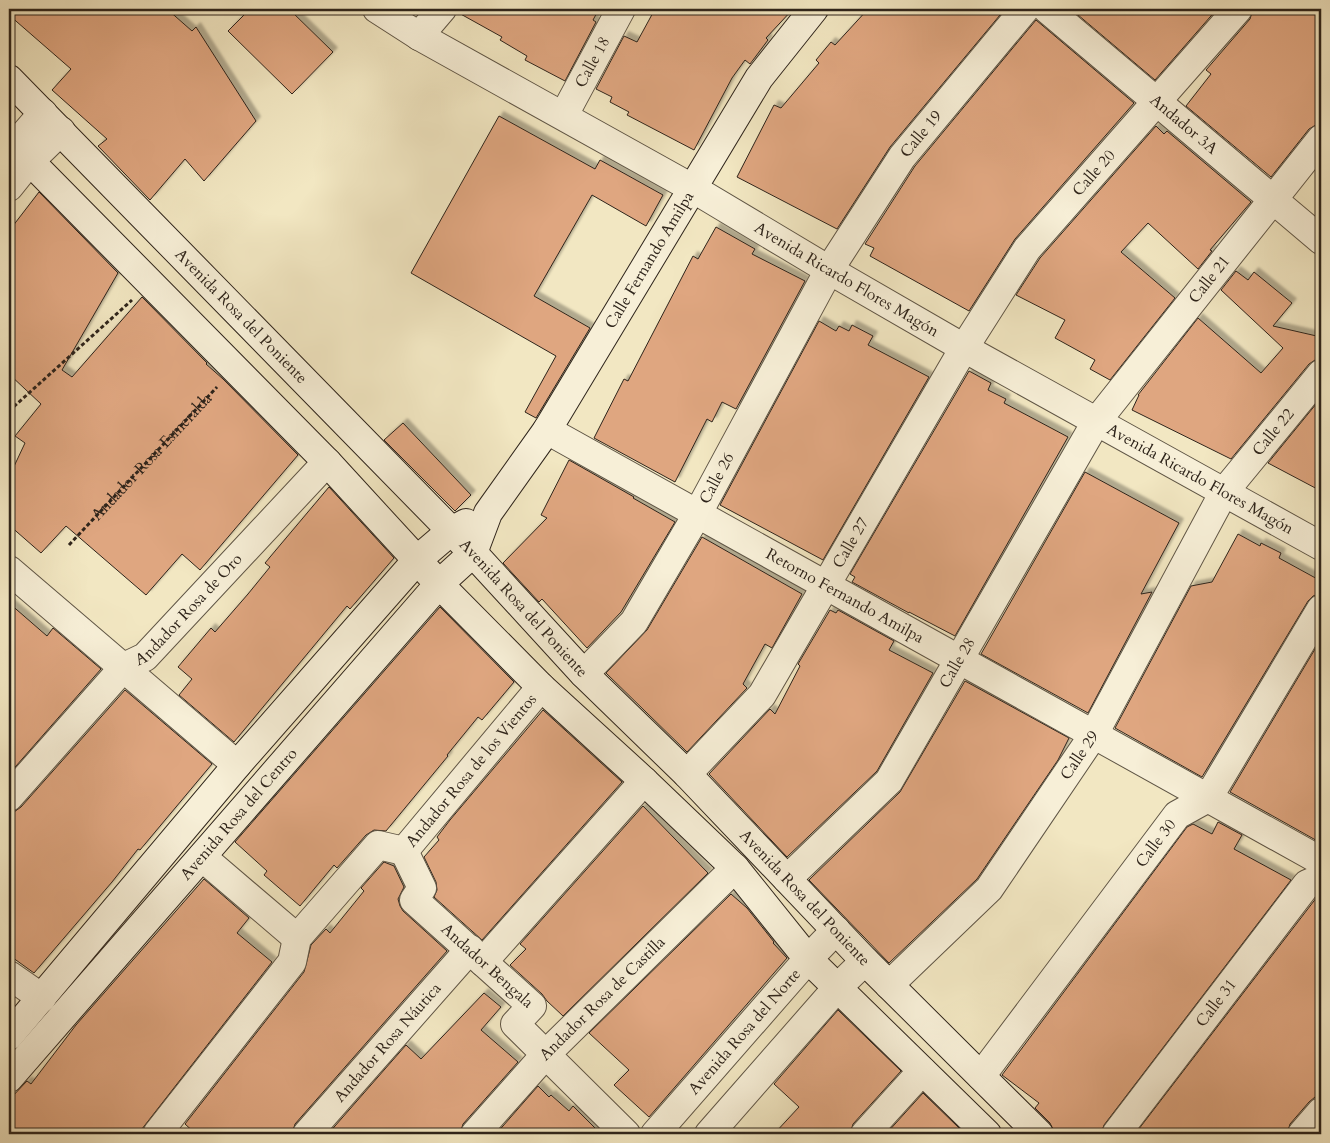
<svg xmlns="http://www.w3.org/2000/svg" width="1330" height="1143" font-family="Cardo,serif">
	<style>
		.building { fill: #dfa680; stroke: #2e241b; filter: url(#shadow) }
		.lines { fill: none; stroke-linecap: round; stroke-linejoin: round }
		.street-casing { stroke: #5f5545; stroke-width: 30 }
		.secondary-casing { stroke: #2e241b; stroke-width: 30 }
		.path { stroke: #2e241b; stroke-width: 3; stroke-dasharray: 4 2.5; stroke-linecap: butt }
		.street { stroke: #f7efd7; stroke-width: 28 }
		.secondary { stroke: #f7efd7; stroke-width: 28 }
		.labels { text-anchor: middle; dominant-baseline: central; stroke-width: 5; stroke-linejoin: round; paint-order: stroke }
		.street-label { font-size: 16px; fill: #2e241b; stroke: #f7efd7 }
	</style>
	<defs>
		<filter id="shadow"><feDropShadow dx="4.5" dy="-4.5" stdDeviation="1" flood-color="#0004"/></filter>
	</defs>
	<rect width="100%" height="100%" fill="#f2e7c2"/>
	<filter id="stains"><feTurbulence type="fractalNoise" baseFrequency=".004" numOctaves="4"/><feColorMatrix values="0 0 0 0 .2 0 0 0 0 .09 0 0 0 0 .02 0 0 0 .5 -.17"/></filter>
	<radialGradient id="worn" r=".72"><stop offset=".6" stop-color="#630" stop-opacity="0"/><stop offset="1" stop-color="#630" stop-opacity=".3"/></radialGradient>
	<g class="building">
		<path d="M9,9H167L192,31L196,27L256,121L204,181L185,159L150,200L98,146L107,139L52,90L71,69L9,15Z"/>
		<path d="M250,9H289L333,52L292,94L228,31Z"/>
		<path d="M457,9H599L593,20L596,22L565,81L525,60L527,56L500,40L502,37L457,12Z"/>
		<path d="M655,9H793L766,38L768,40L750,64L745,60L732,78L694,150L627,115L629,112L610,102L612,97L596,89L624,36L637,42Z"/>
		<path d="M868,9H1005L890,147L837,229L737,177L774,105L781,108L819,63L816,60L831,42L835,45Z"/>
		<path d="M1071,9H1217L1155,80Z"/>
		<path d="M1253,9H1321V122L1309,129L1271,177L1186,106L1211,74L1206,70L1250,19Z"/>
		<path d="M1036,20L1134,103L1015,239L969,311L870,256L874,248L865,244L915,166Z"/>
		<path d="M499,116L595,169L600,160L663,195L646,226L592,195L534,296L590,328L536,418L525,412L556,356L411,273Z"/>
		<path d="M1156,126L1164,134L1167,131L1251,202L1210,250L1212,251L1198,269L1148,223L1121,252L1175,298L1110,380L1090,369L1095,360L1055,338L1065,320L1016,295L1040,258Z"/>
		<path d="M39,192L118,273L62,370L72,377L142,297L207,363L206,364L223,379L298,455L200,570L182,554L146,595L66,526L41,553L9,525V477L25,443L15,436L41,404L9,374V231Z"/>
		<path d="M716,227L755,249L752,254L805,281L736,409L722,402L712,422L707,419L675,482L594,438L624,379L628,381L693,256L698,259Z"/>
		<path d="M1236,271L1248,280L1254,272L1292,303L1273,326L1321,337V359L1315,360L1309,364L1231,459L1132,410L1139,395H1138L1198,318L1261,373L1283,348L1221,290Z"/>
		<path d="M819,321L836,331L839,326L849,331L852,325L873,336L868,345L929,377L823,560L720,505Z"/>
		<path d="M969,371L991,383L988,390L1006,399L1004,403L1068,437L955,636L909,612V613L852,582L855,577L850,574Z"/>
		<path d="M1321,398V491L1268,463Z"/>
		<path d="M403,423L471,495L455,511L384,440Z"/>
		<path d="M569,460L634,497L633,498L675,522L621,612L587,648L542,599L539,602L503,563L547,518L541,515Z"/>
		<path d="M1085,472L1179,523L1141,594L1152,592L1088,713L981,654Z"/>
		<path d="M329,487L394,558L350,609L347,606L234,742L179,695L192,679L178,667L211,628L215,632L248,594L270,567L265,563Z"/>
		<path d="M1238,534L1260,546L1261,543L1281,553L1279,558L1321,581V593L1313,596L1308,601L1202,777L1115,728L1191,586L1212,582Z"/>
		<path d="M702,537L802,594L772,648L765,644L743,684L747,688L687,752L606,673L647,630Z"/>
		<path d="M9,603L47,636L53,628L101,669L9,774Z"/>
		<path d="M440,607L514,682L482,720L478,717L447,755L448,756L386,831L374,830L366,835L337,868L334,865L300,906L264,875L267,871L235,842Z"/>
		<path d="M830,610L836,613L838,610L894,641L889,650L933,673L877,771L787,857L709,774L770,709L775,714L800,666L798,664Z"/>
		<path d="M1321,639V843L1230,792Z"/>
		<path d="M965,681L1069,738L1058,760L977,879L889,963L809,880L900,792Z"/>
		<path d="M125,690L212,764L140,850L138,849L112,882L34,973L9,955V812H14L21,807Z"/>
		<path d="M543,710L622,782L482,940L434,897L437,890L436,882L424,857L439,840L437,837L450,820Z"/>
		<path d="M643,806L708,873L563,1016L547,1001L542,994L510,965L526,949L520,944Z"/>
		<path d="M1218,822L1242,835L1234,849L1291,880L1104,1125L1101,1134H1055L1050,1123L1035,1108L1039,1103L1002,1075L1187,827L1193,824L1212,834Z"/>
		<path d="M384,862L394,866L404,887L398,899L400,906L403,911L447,951L295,1124L292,1134H196L185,1124L304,972L311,945L326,929L330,933L364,891L361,888Z"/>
		<path d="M204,879L249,918L237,933L272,962L138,1134H9V1100L27,1081L31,1084L76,1025Z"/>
		<path d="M731,894L747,908L774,942L773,943L787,958L649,1117L614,1085L629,1070L589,1033Z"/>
		<path d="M1319,896L1321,897V1097H1315L1309,1102L1290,1124L1287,1134H1135L1317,897Z"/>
		<path d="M484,993L501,1007L481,1030L518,1062L463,1124L460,1134H328L406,1045L421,1059Z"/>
		<path d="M838,1010L901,1071L853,1124L850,1134H774L799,1107L774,1084Z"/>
		<path d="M538,1086L549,1097L551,1095L569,1111L573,1106L601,1134H496Z"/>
		<path d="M923,1093L959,1128L953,1134H886Z"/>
	</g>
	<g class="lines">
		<defs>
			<g id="street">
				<path id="s2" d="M377,9L419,36L692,188L829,270L964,348L1321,546"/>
				<path id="s3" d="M1047,9L1321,240"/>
				<path d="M419,36L442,9"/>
				<path id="s4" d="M564,115L621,9"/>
				<path d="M9,152L43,113"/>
				<path d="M9,187L29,162L61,131"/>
				<path id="s5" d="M547,430L1321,861"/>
				<path d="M9,570L237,765"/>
				<path id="s6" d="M584,674L634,622L698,513L829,270L902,157L1025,9"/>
				<path id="s7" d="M687,774L762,695L964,348L1027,249L1238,9"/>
				<path id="s8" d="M9,797L124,667L145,657L327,462"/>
				<path id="s9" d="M404,851L422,888L414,900L532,1006L515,1024L626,1134"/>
				<path id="s10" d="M404,851L541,687"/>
				<path d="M202,857L297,938"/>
				<path id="s11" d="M787,879L889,781L1096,422L1321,139"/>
				<path d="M483,962L644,781"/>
				<path d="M9,975L42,998"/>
				<path id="s12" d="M889,985L989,889L1094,734L1224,492L1321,374"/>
				<path id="s13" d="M981,1076L1177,815L1208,798L1321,609"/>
				<path d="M157,1134L292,962L297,938L378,845L404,851"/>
				<path id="s14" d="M307,1134L470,949"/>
				<path id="s15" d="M475,1134L545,1055L735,868"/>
				<path id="s16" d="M655,1134L808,959L836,930"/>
				<path d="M709,1134L837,988L865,961"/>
				<path d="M865,1134L922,1071"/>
				<path id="s17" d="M1116,1134L1307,884L1321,878"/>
				<path d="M1302,1134L1321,1112"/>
			</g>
			<g id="secondary">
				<path id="s18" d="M9,79L473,553L584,674L687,774L865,961L1039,1134"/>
				<path d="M9,140L327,462L439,584L541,687L644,781L735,868L808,959L987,1134"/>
				<path d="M9,1036L237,765L417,560L451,531L466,523"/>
				<path id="s19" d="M9,1078L439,584L473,553L488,513L547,430L759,78L814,9"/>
			</g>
		</defs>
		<use href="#street" class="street-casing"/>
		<use href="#secondary" class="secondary-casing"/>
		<g class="path">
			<path d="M9,411L132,300"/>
			<path id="s1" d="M69,545L217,387"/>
		</g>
		<use href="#street" class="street"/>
		<use href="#secondary" class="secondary"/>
	</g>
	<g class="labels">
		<g class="street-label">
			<text stroke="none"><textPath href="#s4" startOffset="60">Calle 18</textPath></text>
			<text stroke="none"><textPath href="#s3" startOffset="179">Andador 3A</textPath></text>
			<text stroke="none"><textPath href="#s6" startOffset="639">Calle 19</textPath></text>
			<text stroke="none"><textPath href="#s7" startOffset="729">Calle 20</textPath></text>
			<text stroke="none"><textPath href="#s19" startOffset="1044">Calle Fernando Amilpa</textPath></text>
			<text stroke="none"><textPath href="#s2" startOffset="542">Avenida Ricardo Flores Magón</textPath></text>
			<text stroke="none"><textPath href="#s11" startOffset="738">Calle 21</textPath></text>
			<text stroke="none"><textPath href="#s18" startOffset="332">Avenida Rosa del Poniente</textPath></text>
			<text stroke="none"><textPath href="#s12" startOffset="678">Calle 22</textPath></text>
			<text stroke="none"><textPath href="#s1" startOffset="121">Andador Rosa Esmeralda</textPath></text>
			<text stroke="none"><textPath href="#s6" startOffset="238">Calle 26</textPath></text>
			<text stroke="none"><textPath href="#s2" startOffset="948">Avenida Ricardo Flores Magón</textPath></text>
			<text stroke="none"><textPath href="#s7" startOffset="285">Calle 27</textPath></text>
			<text stroke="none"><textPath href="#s5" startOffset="341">Retorno Fernando Amilpa</textPath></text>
			<text stroke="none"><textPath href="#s8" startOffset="261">Andador Rosa de Oro</textPath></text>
			<text stroke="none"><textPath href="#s18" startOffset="738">Avenida Rosa del Poniente</textPath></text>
			<text stroke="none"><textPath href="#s11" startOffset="278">Calle 28</textPath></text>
			<text stroke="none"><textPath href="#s12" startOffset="300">Calle 29</textPath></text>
			<text stroke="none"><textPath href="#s10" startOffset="105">Andador Rosa de los Vientos</textPath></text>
			<text stroke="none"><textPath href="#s19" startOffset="350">Avenida Rosa del Centro</textPath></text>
			<text stroke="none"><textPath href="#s13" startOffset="291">Calle 30</textPath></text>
			<text stroke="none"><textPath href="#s18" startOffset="1142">Avenida Rosa del Poniente</textPath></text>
			<text stroke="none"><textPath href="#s9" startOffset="154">Andador Bengala</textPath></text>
			<text stroke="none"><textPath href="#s15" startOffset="186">Andador Rosa de Castilla</textPath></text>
			<text stroke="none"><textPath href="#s17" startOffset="165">Calle 31</textPath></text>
			<text stroke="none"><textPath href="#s16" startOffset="136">Avenida Rosa del Norte</textPath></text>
			<text stroke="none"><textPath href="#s14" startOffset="122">Andador Rosa Náutica</textPath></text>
		</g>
	</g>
	<rect width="1330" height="1143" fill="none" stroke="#f2e7c2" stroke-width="30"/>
	<rect x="10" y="10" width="1310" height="1123" fill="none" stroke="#2e241b" stroke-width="2.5"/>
	<rect x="15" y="15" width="1300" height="1113" fill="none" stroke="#2e241b"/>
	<rect width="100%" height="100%" filter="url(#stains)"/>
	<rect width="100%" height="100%" fill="url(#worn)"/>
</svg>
